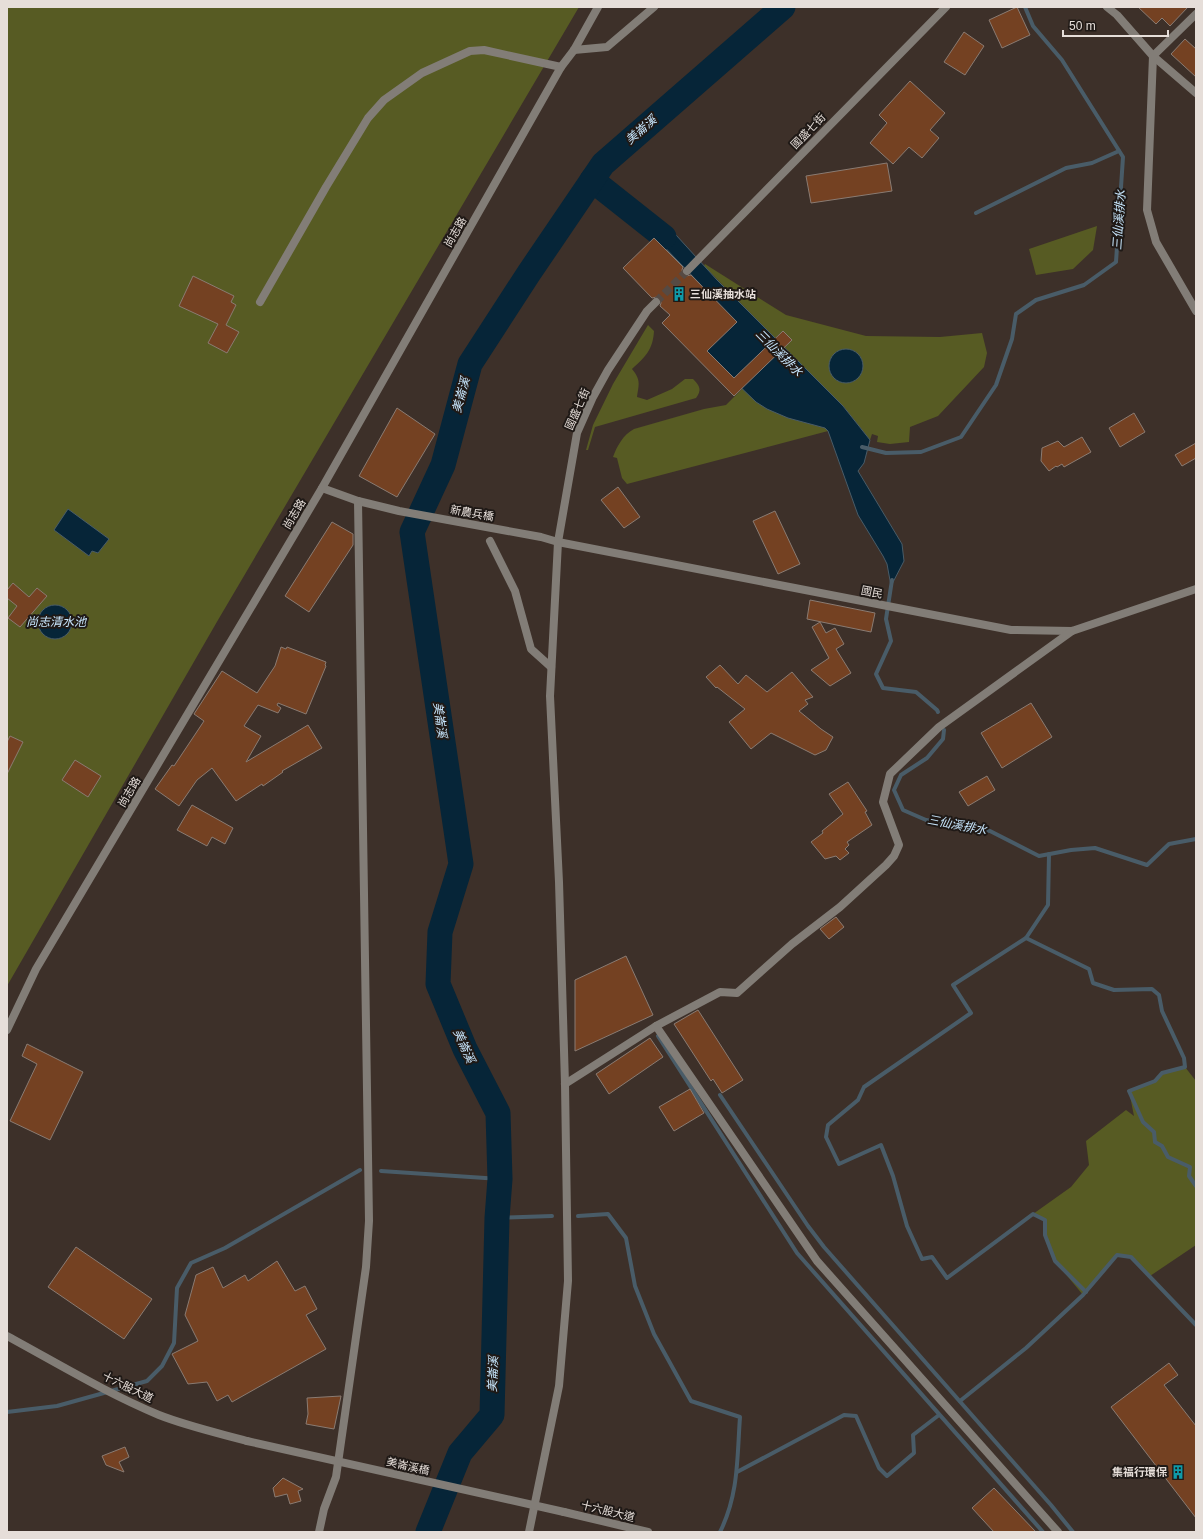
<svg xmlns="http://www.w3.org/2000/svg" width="1203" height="1539" font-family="Helvetica,'Noto Sans TC',sans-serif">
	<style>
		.green { fill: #575b23 }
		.water { fill: #062538; stroke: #495c68 }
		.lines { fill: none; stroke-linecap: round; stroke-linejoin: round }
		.stream { stroke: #495c68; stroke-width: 4 }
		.river { stroke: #062538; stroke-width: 25 }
		.building { fill: #744122; stroke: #8a7b72 }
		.minor-tunnel { stroke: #564a43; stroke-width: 8; stroke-dasharray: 8 4; stroke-linecap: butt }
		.minor { stroke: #827d77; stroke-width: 8 }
		.tertiary { stroke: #827d77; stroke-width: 8 }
		.tertiary-bridge { stroke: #827d77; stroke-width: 8 }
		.labels { text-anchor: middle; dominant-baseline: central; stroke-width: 4; stroke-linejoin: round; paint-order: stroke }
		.street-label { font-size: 11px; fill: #e6ded9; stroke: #1f1916 }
		.poi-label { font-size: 11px; font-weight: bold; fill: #e6ded9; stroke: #1f1916; text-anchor: start }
		.water-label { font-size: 12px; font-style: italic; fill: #c8e7fe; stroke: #1f1916 }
	</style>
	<rect width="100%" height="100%" fill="#3d3029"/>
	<g class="green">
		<path d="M7,7H579L218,620L7,986Z"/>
		<path d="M1097,226L1093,250L1073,269L1036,275L1029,249Z"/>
		<path d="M705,264L786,315L866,336L940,337L982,333L987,353L984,367L938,416L910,427L909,442L890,444L877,442L878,436L872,434L870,440L843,406L784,348L792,340L783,331L775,338L704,266Z"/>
		<path d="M648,325L654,331C653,350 645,357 632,369C641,380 639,384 637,397L647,400L672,389L685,379H693C700,386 702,390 696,398L595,427L588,450H586L593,425L613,384Z"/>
		<path d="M743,388L756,402L789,418L825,428L828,431L627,484L622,478L617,458L613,457C617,446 623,435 634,429L704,409L726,405Z"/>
		<path d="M1185,1067L1196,1081V1245L1150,1276L1131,1257L1117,1255L1083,1295C1062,1269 1047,1255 1045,1220L1033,1214L1071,1187L1089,1165L1086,1141L1126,1110L1134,1116L1129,1091L1154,1081L1162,1073Z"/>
	</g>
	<g class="water">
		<path d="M666,224L717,280L843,406L870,440L864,463L858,471L902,544L904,561L891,586L887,564L883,556L858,515L828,431L825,428L788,418L767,409L756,402L705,353L701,285L652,234Z"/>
		<circle cx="846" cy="366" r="17"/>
		<path d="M68,509L109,539L98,553L92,551L89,556L54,530Z"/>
		<circle cx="55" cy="622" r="17"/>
	</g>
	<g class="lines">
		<g class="stream">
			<path d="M976,213L1066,168L1092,163L1119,151"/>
			<path d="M862,447L886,453L921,452L961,437L996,385L1012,339L1016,314L1036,300L1084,285L1116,262L1123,157L1062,60L1033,26L1025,7"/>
			<path d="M892,580L886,619L891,641L876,674L883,688L916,692L937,710L938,712"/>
			<path d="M944,730L943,739L927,758L901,775L894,790L903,810L926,820L990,831L1039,856L1071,850L1095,848L1147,865L1169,844L1196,839"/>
			<path d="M1049,854L1048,905L1026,938L953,985L971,1013L864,1087L858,1100L828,1125L826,1137L839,1164L881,1145L893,1176L907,1226L922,1259L932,1257L947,1278L1033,1214L1045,1220V1235L1055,1261L1086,1292"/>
			<path d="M1026,938L1089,969L1093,983L1114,990L1152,989L1159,995L1162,1011L1184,1058L1185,1067L1162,1073L1155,1081L1129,1091L1143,1122L1154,1132L1155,1142L1162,1146L1168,1157L1190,1167L1189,1176L1196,1186"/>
			<path d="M658,1036L797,1253L1043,1532"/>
			<path d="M720,1095L808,1226L824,1247L1051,1505L1073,1532"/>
			<path d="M381,1171L500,1179"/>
			<path d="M578,1216L608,1214L626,1238L635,1286L654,1334L691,1401L740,1417C737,1457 739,1494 720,1532"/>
			<path d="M497,1218L552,1216"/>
			<path d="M960,1401L1026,1348L1083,1295L1117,1255L1131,1257L1196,1325"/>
			<path d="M7,1412L57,1406L147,1381L162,1366L174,1343L177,1288L191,1263L225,1248L360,1170"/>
			<path d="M737,1472L844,1415L856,1416L879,1468L887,1476L914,1453L913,1435L939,1415"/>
		</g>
		<g class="river">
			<path d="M592,180L664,237"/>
			<path d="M428,1532L460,1453L492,1415L497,1218L500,1179L498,1113L465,1049L438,984L440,932L461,864L412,532L443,465L470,364L529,273L603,164L783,7"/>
		</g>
	</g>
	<g class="building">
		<path d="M1017,7L1030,35L1002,48L989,20Z"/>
		<path d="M1138,7H1188L1170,26L1162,18L1156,24Z"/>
		<path d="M964,32L984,46L965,75L944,62Z"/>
		<path d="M1185,39L1196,49V77L1171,54Z"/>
		<path d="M910,81L945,113L930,130L939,138L922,158L909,147L893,164L870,143L887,123L879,115Z"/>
		<path d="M887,163L892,191L811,203L806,176Z"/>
		<path d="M654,238L683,267L682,270L683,275L686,276L691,275L737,322L707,351L734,378L783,331L792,340L734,396L662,323L670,315L660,306L661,303L660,298L657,297L652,298L623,268Z"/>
		<path d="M193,276L234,296L231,302L236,305L226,325L239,332L227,353L208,343L218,324L179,306Z"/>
		<path d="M397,408L435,434L397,497L359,476Z"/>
		<path d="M1134,413L1145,432L1120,447L1109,428Z"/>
		<path d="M1082,437L1091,452L1064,467L1062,464L1057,467L1056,466L1049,471L1041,461L1042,448L1058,441L1064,447Z"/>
		<path d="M1196,443V458L1182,466L1175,455Z"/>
		<path d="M618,487L640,517L624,528L601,500Z"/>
		<path d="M775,511L800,564L778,574L753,521Z"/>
		<path d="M332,522L353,534V545L309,612L285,596Z"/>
		<path d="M13,583L29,597L37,588L47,596L20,627L8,618L17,606L7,598V590Z"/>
		<path d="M810,600L875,613L871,632L807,619Z"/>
		<path d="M820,622L826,633L835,628L844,644L836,649L851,673L830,686L811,670L829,658L812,627Z"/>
		<path d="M281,647L286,649L287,647L326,662L325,665L326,666L306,714L278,703L277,705L281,708L278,713L258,705L244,726L261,736L246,762L308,725L322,748L282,771L283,772L263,786L262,784L236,801L212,768L197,780L179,806L155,789L172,765L174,766L204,721L194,714L222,671L257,693L275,666Z"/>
		<path d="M720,665L738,684L746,675L767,692L792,672L813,697L805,700L808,704L799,711L821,729L833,737L826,750L815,755L771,733L751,749L729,722L745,709L717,687L716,688L706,677Z"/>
		<path d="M1031,703L1052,737L1002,768L981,733Z"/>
		<path d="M10,736L23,742L7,774V742Z"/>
		<path d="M75,760L101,776L88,797L62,780Z"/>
		<path d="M987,776L995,790L968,806L959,792Z"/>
		<path d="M848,782L867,811L865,812L872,825L847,842L849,845L845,849L849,853L840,860L836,856L825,859L811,842L823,833L822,831L843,814L829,794Z"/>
		<path d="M192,805L233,828L225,844L212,837L207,846L177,830Z"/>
		<path d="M836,917L844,927L829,939L820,929Z"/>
		<path d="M626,956L653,1015L575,1051V980Z"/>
		<path d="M698,1010L743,1080L722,1093L713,1079L711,1081L674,1024Z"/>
		<path d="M650,1038L663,1057L609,1094L596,1074Z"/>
		<path d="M27,1044L83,1072L50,1140L10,1121L37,1064L22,1056Z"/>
		<path d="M690,1089L704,1113L674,1131L659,1107Z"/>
		<path d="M76,1247L152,1299L124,1339L48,1287Z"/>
		<path d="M277,1261L295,1291L305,1286L317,1309L306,1315L326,1349L232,1402L228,1395L217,1401L207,1382L188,1384L172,1354L198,1341L185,1315L196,1275L213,1267L223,1288L245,1275L248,1281Z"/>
		<path d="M1169,1363L1178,1375L1164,1385L1196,1426V1518L1111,1407Z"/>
		<path d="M341,1396L334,1429L306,1424L308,1414L307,1398Z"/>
		<path d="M125,1447L129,1457L119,1462L124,1472L106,1465L102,1456Z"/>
		<path d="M283,1478L303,1489L298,1491L301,1501L290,1504L287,1494L275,1497L273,1488Z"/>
		<path d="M994,1488L1036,1532H994L972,1508Z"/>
	</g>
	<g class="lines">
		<path class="minor-tunnel" d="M656,302L687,271"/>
		<g class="minor">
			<path d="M1107,7L1117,15L1153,56L1196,93"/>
			<path d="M1196,14L1153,56L1147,210L1156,242L1196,311"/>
			<path d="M574,50L607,47L654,7"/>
			<path d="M687,271L946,7"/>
			<path d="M260,302L326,187L368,118L384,100L422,73L470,51L484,50L561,67"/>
			<path d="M322,488L358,501L399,511L541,537L558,542L1011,630L1072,631L1196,589"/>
			<path d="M490,541L515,591L531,649L551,667"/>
			<path d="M656,1026L720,992L737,993L792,944L840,907L886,865L894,856L899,845L883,802L890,774L939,727L1072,631"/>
			<path d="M565,1084L656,1026L817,1261L1058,1532"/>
			<path d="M319,1532L324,1509L336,1477L366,1267L369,1221L358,501"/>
			<path d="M529,1532L559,1386L568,1281L565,1084L559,882L550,696L558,542L577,433L593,397L608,370L647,311L656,302"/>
		</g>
		<g class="tertiary">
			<path d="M7,1030L36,969L322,488L561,67L574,50L598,7"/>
			<path d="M7,1336C57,1363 106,1393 159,1415C187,1426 218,1433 247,1441"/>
			<path d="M564,1512L648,1532"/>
		</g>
		<path class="tertiary-bridge" d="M247,1441L564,1512"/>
	</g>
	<defs>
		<symbol id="building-bare" viewBox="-9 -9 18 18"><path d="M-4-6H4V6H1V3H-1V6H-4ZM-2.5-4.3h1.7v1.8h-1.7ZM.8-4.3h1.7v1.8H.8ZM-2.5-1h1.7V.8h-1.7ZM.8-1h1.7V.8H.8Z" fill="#0f9aa8" stroke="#1f1916" stroke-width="2.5" paint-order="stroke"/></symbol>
	</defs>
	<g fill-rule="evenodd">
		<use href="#building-bare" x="669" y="284" width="20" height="20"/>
		<use href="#building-bare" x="1168" y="1462" width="20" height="20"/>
	</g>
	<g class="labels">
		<g class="street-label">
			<text transform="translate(808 131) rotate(-46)">國盛七街</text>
			<text transform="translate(455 232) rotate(-60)">尚志路</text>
			<text transform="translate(577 409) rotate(-66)">國盛七街</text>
			<text transform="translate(472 513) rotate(10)">新農兵橋</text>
			<text transform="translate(294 514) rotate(-59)">尚志路</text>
			<text transform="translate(872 592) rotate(11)">國民</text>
			<text transform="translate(129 792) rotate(-59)">尚志路</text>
			<text transform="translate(128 1387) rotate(26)">十六股大道</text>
			<text transform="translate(408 1466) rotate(13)">美崙溪橋</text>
			<text transform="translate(608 1511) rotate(14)">十六股大道</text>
		</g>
		<g class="poi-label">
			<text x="690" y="294">三仙溪抽水站</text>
			<text x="1167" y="1472" text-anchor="end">集福行環保</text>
		</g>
		<g class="water-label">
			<text transform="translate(641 130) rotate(-41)">美崙溪</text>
			<text transform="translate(1119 220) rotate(-86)">三仙溪排水</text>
			<text transform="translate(779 353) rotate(45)">三仙溪排水</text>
			<text transform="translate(461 395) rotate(-75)">美崙溪</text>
			<text x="56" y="622">尚志清水池</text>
			<text transform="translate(440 720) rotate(82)">美崙溪</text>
			<text transform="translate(957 825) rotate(11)">三仙溪排水</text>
			<text transform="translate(464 1046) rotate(66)">美崙溪</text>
			<text transform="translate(493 1374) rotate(-88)">美崙溪</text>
		</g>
	</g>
	<rect width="1203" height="1539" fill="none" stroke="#e6ded9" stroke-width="16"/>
	<path d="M1063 30v6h105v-6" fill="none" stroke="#e6ded9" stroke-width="2"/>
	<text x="1069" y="30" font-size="12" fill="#e6ded9" stroke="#1f1916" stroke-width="3" paint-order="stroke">50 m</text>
</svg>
